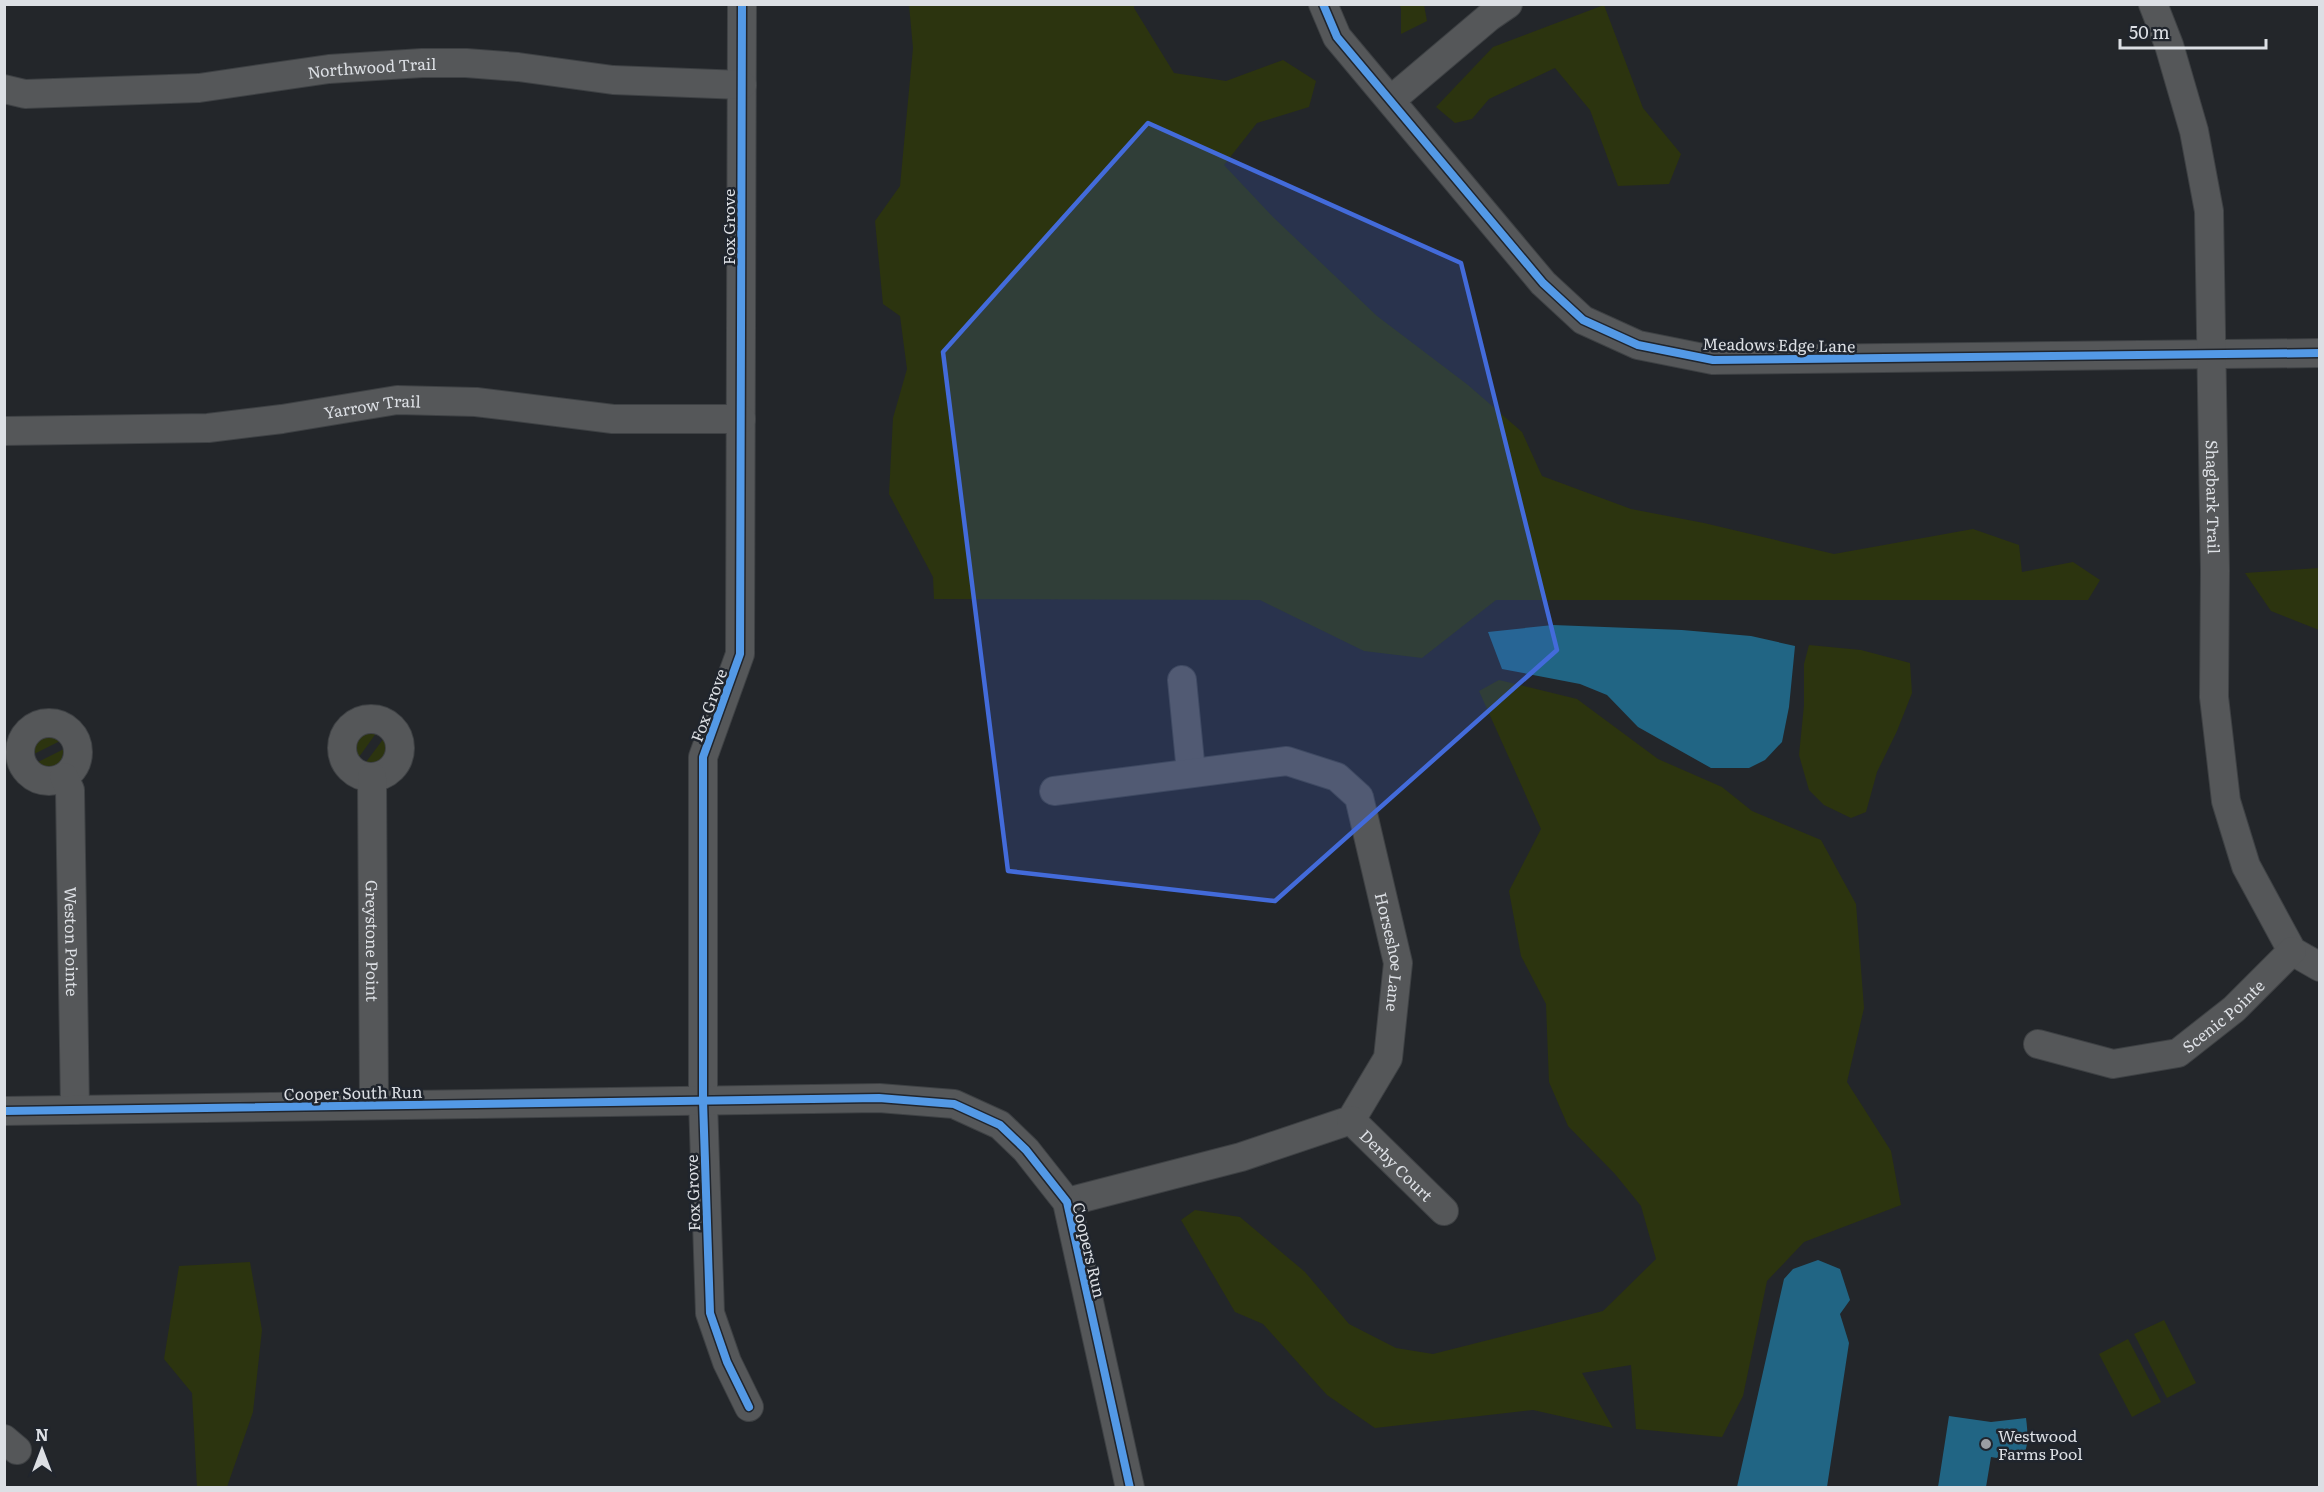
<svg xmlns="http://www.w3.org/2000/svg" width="2324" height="1492" font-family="Literata,serif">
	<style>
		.green { fill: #2c340f }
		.water { fill: #216584 }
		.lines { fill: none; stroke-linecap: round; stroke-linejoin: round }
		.minor-casing { stroke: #3e4144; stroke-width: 30 }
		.minor { stroke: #555759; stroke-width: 28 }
		.cycleway-casing { stroke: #20252d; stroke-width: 11 }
		.cycleway { stroke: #5399e6; stroke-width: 8 }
		.marked { fill: #436bda; fill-opacity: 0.2; stroke: #436bda; stroke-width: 4.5; stroke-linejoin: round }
		.poi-dot { fill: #9b9ea3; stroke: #20252d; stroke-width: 2 }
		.labels { text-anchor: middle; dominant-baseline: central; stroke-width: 5; stroke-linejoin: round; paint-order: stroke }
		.street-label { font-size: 16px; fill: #dcdfe4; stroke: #20252d }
		.poi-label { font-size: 16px; fill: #dcdfe4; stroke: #20252d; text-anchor: start }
	</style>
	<rect width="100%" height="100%" fill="#23262a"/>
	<g class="green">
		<path d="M909,5H1134V8L1174,73L1226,81L1283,60L1316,81L1309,107L1257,123L1224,165L1273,217L1377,316L1468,385L1522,432L1542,476L1631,509L1704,523L1834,554L1973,529L2019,545L2022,572L2073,562L2100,580L2088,600H1496L1422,658L1364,651L1260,600L934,599L933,577L889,494L893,418L907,369L900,316L883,304L875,221L900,186L913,48Z"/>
		<path d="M1399,5H1424L1427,21L1401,34V8Z"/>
		<path d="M1604,5L1643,108L1681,154L1669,184L1618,186L1590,110L1555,68L1489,99L1472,119L1455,123L1436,107L1493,47Z"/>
		<path d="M2319,568V630L2271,611L2245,573Z"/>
		<path d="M1809,645L1861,650L1910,663L1912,693L1897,731L1877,772L1866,812L1851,818L1824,805L1809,790L1799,755L1804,705V664Z"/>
		<path d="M1499,680L1577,699L1658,759L1722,787L1752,811L1821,840L1856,904L1864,1008L1847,1082L1891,1151L1901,1205L1804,1242L1767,1281L1743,1396L1722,1437L1636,1429L1631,1365L1582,1373L1613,1428L1533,1410L1375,1428L1327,1395L1263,1324L1235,1312L1181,1220L1195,1210L1240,1217L1305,1272L1349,1324L1396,1348L1433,1354L1603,1311L1656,1259L1641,1206L1615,1174L1568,1126L1549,1082L1546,1004L1521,956L1509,891L1541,829L1479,691Z"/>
		<path d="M369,731L377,732L359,757C352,746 356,734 369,731Z"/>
		<path d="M48,735L60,741L32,755C31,743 36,738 48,735Z"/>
		<path d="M384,738L387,750C384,760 376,766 366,762Z"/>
		<path d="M64,749L61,762C53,769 45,770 36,763Z"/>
		<path d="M250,1262L262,1330L253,1412L227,1487H197L192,1393L164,1359L179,1266Z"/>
		<path d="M2164,1320L2196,1383L2167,1398L2134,1334Z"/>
		<path d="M2128,1339L2161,1402L2132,1417L2099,1354Z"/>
	</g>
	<g class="water">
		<path d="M1553,625L1682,630L1751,636L1795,646L1789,707L1782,742L1765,760L1749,768H1711L1638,727L1607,695L1580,684L1502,669L1488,632Z"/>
		<path d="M1818,1260L1840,1269L1850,1300L1840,1314L1849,1343L1827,1487H1737L1784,1279L1793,1269Z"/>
		<path d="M1949,1416L1991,1422L2026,1418C2028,1434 2029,1447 2021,1462L1991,1457L1986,1487H1938Z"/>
	</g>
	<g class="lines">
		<defs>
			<g id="minor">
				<path d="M742,4L740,654L703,757V1101L710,1313L727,1362L749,1407"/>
				<path d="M1323,4L1337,37L1543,283L1583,320L1638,345L1713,360L2320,353"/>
				<path id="s1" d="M2153,4L2169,45L2194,131L2209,211L2215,571L2214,697L2226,801L2246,866L2292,951L2320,967"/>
				<path id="s2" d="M4,89L25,94L199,88L329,69L422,63H466L518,67L613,80L742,85"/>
				<path d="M1391,100L1489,17L1508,4"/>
				<path id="s3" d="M4,431L208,428L282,419L397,400L476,402L613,419H741"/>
				<path d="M1182,680L1191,772"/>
				<circle cx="371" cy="748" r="29"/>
				<circle cx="49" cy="752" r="29"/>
				<path id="s4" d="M64,777L70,790L75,1110"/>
				<path id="s5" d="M372,777L374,1105"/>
				<path id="s6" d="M1054,791L1287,761L1337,777L1359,797L1398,963L1388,1058L1351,1120L1241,1157L1067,1202"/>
				<path id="s7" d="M2038,1044L2113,1064L2178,1053L2234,1009L2292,951"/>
				<path d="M4,1111L879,1098L954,1104L1000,1125L1026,1150L1067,1202L1130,1488"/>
				<path id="s8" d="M1351,1120L1444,1211"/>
				<path d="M4,1439L17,1450"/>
			</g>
		</defs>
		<use href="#minor" class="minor-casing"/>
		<use href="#minor" class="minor"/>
		<defs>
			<g id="cycleway">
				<path d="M742,4L740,654L703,757V1101L710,1313L727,1362L749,1407"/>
				<path d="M1323,4L1337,37L1543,283L1583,320L1638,345L1713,360L2320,353"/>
				<path d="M4,1111L879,1098L954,1104L1000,1125L1026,1150L1067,1202L1130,1488"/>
			</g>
		</defs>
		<use href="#cycleway" class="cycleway-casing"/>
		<use href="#cycleway" class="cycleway"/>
	</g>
	<path class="marked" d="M1148,123L1461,263L1557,650L1275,901L1008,871L943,352Z"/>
	<circle class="poi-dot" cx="1986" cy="1444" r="6"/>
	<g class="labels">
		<g class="street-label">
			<text stroke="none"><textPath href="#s2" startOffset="370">Northwood Trail</textPath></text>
			<text transform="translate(728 227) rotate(-90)">Fox Grove</text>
			<text transform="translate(1779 344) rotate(1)">Meadows Edge Lane</text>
			<text stroke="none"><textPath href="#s3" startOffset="370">Yarrow Trail</textPath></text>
			<text stroke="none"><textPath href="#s1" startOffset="501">Shagbark Trail</textPath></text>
			<text transform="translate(708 705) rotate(-70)">Fox Grove</text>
			<text stroke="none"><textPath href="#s5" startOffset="164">Greystone Point</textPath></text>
			<text stroke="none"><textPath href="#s4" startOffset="166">Weston Pointe</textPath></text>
			<text stroke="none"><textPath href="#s6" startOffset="476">Horseshoe Lane</textPath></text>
			<text stroke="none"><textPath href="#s7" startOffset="202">Scenic Pointe</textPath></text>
			<text transform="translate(353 1092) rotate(-1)">Cooper South Run</text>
			<text stroke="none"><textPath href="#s8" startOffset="64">Derby Court</textPath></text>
			<text transform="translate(692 1193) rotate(-92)">Fox Grove</text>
			<text transform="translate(1090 1250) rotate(77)">Coopers Run</text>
		</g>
		<g class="poi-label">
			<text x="1998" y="1435">Westwood<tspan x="1998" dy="18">Farms Pool</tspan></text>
		</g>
	</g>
	<rect width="2324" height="1492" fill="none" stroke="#dcdfe4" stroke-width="12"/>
	<g transform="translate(42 1450)" stroke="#20252d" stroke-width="4.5" paint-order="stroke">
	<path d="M0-4.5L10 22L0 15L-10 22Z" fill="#dcdfe4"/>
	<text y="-9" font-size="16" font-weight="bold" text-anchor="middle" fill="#dcdfe4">N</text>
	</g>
	<path d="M2120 39v9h146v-9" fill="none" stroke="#dcdfe4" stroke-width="3"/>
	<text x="2129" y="39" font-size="18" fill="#dcdfe4" stroke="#20252d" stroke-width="4.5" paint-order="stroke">50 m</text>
</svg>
